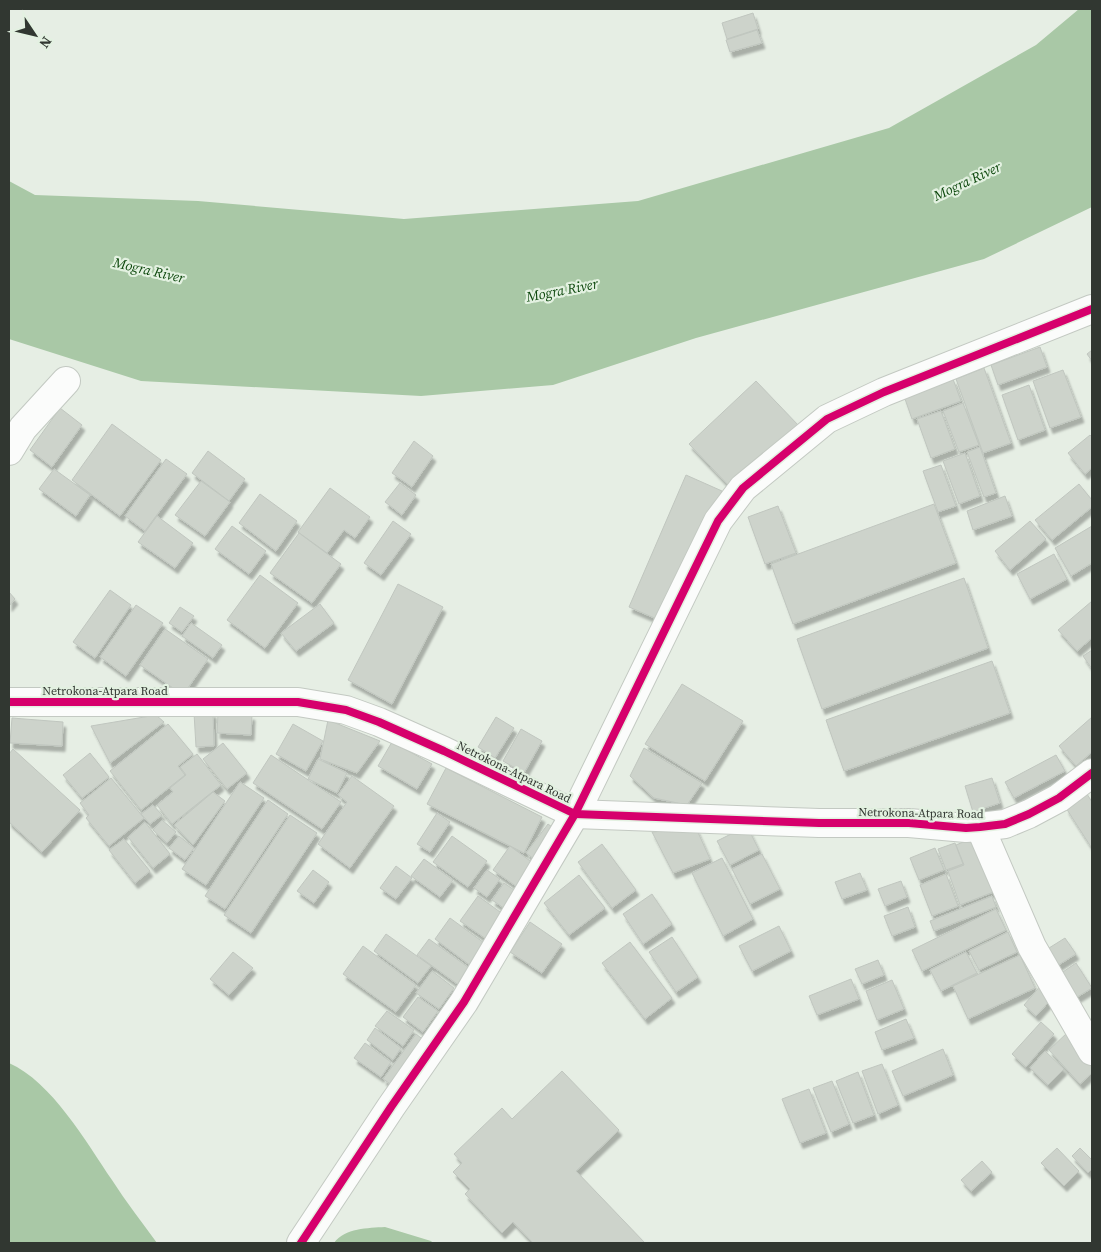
<svg xmlns="http://www.w3.org/2000/svg" width="1101" height="1252" font-family="'Source Serif 4',serif">
	<style>
		.water { fill: #a9c8a6 }
		.building { fill: #cdd3cb; stroke: #c0c6bf; filter: url(#shadow) }
		.lines { fill: none; stroke-linecap: round; stroke-linejoin: round }
		.minor-casing { stroke: #c3c9c2; stroke-width: 30 }
		.minor { stroke: #fbfcfb; stroke-width: 28 }
		.cycleway-casing { stroke: #e3f1e1; stroke-width: 11 }
		.cycleway { stroke: #d6006c; stroke-width: 8 }
		.labels { text-anchor: middle; dominant-baseline: central; stroke-width: 4.5; stroke-linejoin: round; paint-order: stroke }
		.street-label { font-size: 12px; fill: #313731; stroke: #e3f1e1 }
		.water-label { font-size: 14px; font-style: italic; fill: #0d480d; stroke: #e3f1e1 }
	</style>
	<defs>
		<filter id="shadow"><feDropShadow dx="3" dy="5.5" stdDeviation="1" flood-color="#0004"/></filter>
	</defs>
	<rect width="100%" height="100%" fill="#e6eee4"/>
	<g class="water">
		<path d="M1079,9H1092V207L984,259L696,338L553,385L421,396L141,381L9,339V181L35,195L198,201L404,219L638,201L889,128L1036,45Z"/>
		<path d="M9,1063C52,1082 86,1142 112,1180C126,1202 142,1222 157,1243H9Z"/>
		<path d="M385,1227L431,1241L433,1243H334C345,1228 368,1228 385,1227Z"/>
	</g>
	<g class="building">
		<path d="M753,13L758,29L727,39L722,23Z"/>
		<path d="M757,30L762,43L730,52L726,40Z"/>
		<path d="M1040,347L1047,367L998,385L991,365Z"/>
		<path d="M1092,350V361L1087,354Z"/>
		<path d="M984,368L1011,443L983,453L956,379Z"/>
		<path d="M1063,370L1081,417L1050,428L1033,381Z"/>
		<path d="M953,379L961,401L912,419L904,396Z"/>
		<path d="M756,381L799,426L732,489L689,444Z"/>
		<path d="M1029,385L1045,430L1018,440L1002,395Z"/>
		<path d="M963,403L979,445L959,452L943,411Z"/>
		<path d="M60,408L82,425L52,467L30,450Z"/>
		<path d="M941,411L955,449L931,458L917,419Z"/>
		<path d="M112,424L161,460L120,516L72,480Z"/>
		<path d="M1090,435L1092,437V468L1085,474L1068,453Z"/>
		<path d="M414,441L433,456L412,487L392,473Z"/>
		<path d="M980,447L996,493L984,497L967,452Z"/>
		<path d="M208,451L245,479L229,501L192,473Z"/>
		<path d="M965,453L980,496L959,504L943,461Z"/>
		<path d="M166,459L187,474L145,531L125,516Z"/>
		<path d="M941,465L956,506L938,512L923,471Z"/>
		<path d="M54,469L90,495L76,516L39,489Z"/>
		<path d="M686,475L722,491L666,623L629,607Z"/>
		<path d="M201,481L230,502L205,536L175,515Z"/>
		<path d="M400,483L416,495L402,515L385,502Z"/>
		<path d="M1079,484L1092,500V507L1052,540L1035,520Z"/>
		<path d="M330,488L370,517L355,538L344,530L327,553L298,532Z"/>
		<path d="M260,494L297,521L276,551L239,523Z"/>
		<path d="M1005,496L1012,516L973,530L967,511Z"/>
		<path d="M934,504L956,563L793,624L771,564Z"/>
		<path d="M778,506L796,553L765,564L748,517Z"/>
		<path d="M157,516L193,543L175,568L138,542Z"/>
		<path d="M393,521L411,534L381,575L364,563Z"/>
		<path d="M1030,521L1046,539L1010,570L995,551Z"/>
		<path d="M232,526L266,551L249,574L215,549Z"/>
		<path d="M1092,526V563L1071,576L1055,548Z"/>
		<path d="M299,533L341,564L312,603L270,573Z"/>
		<path d="M1054,554L1067,579L1030,599L1017,574Z"/>
		<path d="M260,575L298,603L265,648L227,620Z"/>
		<path d="M964,578L988,648L822,709L797,639Z"/>
		<path d="M398,584L443,607L392,704L348,680Z"/>
		<path d="M110,590L131,605L95,658L73,642Z"/>
		<path d="M9,592L15,599L9,606Z"/>
		<path d="M1092,601V638L1077,651L1058,630Z"/>
		<path d="M320,604L334,623L296,651L281,633Z"/>
		<path d="M136,605L163,623L126,676L100,657Z"/>
		<path d="M180,607L194,616L182,632L169,623Z"/>
		<path d="M191,623L222,645L213,658L182,636Z"/>
		<path d="M165,629L208,659L183,695L140,665Z"/>
		<path d="M1092,650V669L1083,656Z"/>
		<path d="M992,661L1010,713L844,771L826,720Z"/>
		<path d="M682,684L743,721L705,781L645,744Z"/>
		<path d="M213,712L214,746L196,747L194,713Z"/>
		<path d="M218,713L252,715L251,735L217,733Z"/>
		<path d="M156,715L164,722L110,763L91,726Z"/>
		<path d="M496,717L514,728L495,758L478,747Z"/>
		<path d="M1092,717V752L1076,766L1059,746Z"/>
		<path d="M12,718L63,722L62,746L10,743Z"/>
		<path d="M328,720L380,741L357,773L320,759Z"/>
		<path d="M168,724L193,754L178,766L185,775L141,810L110,771Z"/>
		<path d="M293,724L323,741L306,771L276,754Z"/>
		<path d="M521,729L542,741L524,773L503,761Z"/>
		<path d="M392,742L432,764L417,789L378,766Z"/>
		<path d="M223,743L247,773L227,789L203,759Z"/>
		<path d="M644,748L702,783L687,805L654,798L630,776Z"/>
		<path d="M13,749L80,810L42,852L9,822V754Z"/>
		<path d="M90,753L109,777L82,798L63,775Z"/>
		<path d="M197,754L221,785L172,824L157,805L173,792L170,788L186,775L180,767Z"/>
		<path d="M271,755L341,802L322,829L253,783Z"/>
		<path d="M1056,755L1065,771L1014,798L1005,782Z"/>
		<path d="M318,759L347,773L337,793L308,779Z"/>
		<path d="M446,768L542,817L524,853L427,804Z"/>
		<path d="M352,776L394,806L350,868L318,844L347,802L338,795Z"/>
		<path d="M111,778L144,818L109,846L86,818L89,815L80,803Z"/>
		<path d="M992,778L1000,803L973,812L965,786Z"/>
		<path d="M240,782L264,798L206,885L182,869Z"/>
		<path d="M213,792L225,801L193,845L174,825Z"/>
		<path d="M1087,794L1092,802V846L1091,847L1066,808Z"/>
		<path d="M268,800L288,814L225,909L205,896Z"/>
		<path d="M153,805L162,815L150,824L141,814Z"/>
		<path d="M437,813L450,822L430,852L417,844Z"/>
		<path d="M290,815L317,833L251,933L224,915Z"/>
		<path d="M162,820L176,832L167,843L153,830Z"/>
		<path d="M145,822L170,854L153,868L128,837Z"/>
		<path d="M548,824L559,832L538,862L526,853Z"/>
		<path d="M747,826L759,850L730,865L717,841Z"/>
		<path d="M696,828L710,859L673,873L652,832Z"/>
		<path d="M179,836L194,848L185,860L169,848Z"/>
		<path d="M452,836L487,861L468,887L433,862Z"/>
		<path d="M975,837L996,891L960,905L948,871L964,865L956,845Z"/>
		<path d="M124,839L150,871L135,883L109,850Z"/>
		<path d="M955,843L963,864L946,870L938,849Z"/>
		<path d="M602,844L636,890L612,908L578,862Z"/>
		<path d="M510,846L537,866L520,889L493,870Z"/>
		<path d="M935,848L944,870L919,880L910,858Z"/>
		<path d="M762,854L780,889L750,904L732,869Z"/>
		<path d="M722,858L753,919L723,936L692,873Z"/>
		<path d="M424,859L453,880L440,897L411,876Z"/>
		<path d="M396,866L412,878L396,899L380,888Z"/>
		<path d="M313,870L329,882L314,903L297,891Z"/>
		<path d="M487,870L500,879L487,897L474,888Z"/>
		<path d="M860,873L867,890L842,899L835,882Z"/>
		<path d="M946,874L958,906L932,916L920,885Z"/>
		<path d="M579,875L605,908L569,935L544,903Z"/>
		<path d="M901,881L907,897L885,906L878,889Z"/>
		<path d="M504,883L520,894L508,911L492,900Z"/>
		<path d="M652,894L672,924L643,944L623,914Z"/>
		<path d="M478,896L507,917L489,941L460,921Z"/>
		<path d="M992,896L996,907L934,931L930,921Z"/>
		<path d="M908,907L915,927L892,936L884,916Z"/>
		<path d="M996,909L1006,930L922,971L912,950Z"/>
		<path d="M450,918L487,945L471,966L435,939Z"/>
		<path d="M530,922L562,944L542,973L510,952Z"/>
		<path d="M779,926L791,951L752,971L739,946Z"/>
		<path d="M1008,932L1017,952L979,970L969,951Z"/>
		<path d="M386,934L431,966L418,983L374,951Z"/>
		<path d="M672,937L698,977L676,992L649,952Z"/>
		<path d="M1065,938L1076,954L1052,969L1041,953Z"/>
		<path d="M429,939L472,970L460,986L417,955Z"/>
		<path d="M630,942L672,998L645,1019L602,963Z"/>
		<path d="M363,946L416,985L396,1012L343,974Z"/>
		<path d="M233,952L253,968L229,995L210,979Z"/>
		<path d="M966,952L977,973L941,991L930,970Z"/>
		<path d="M1020,955L1035,988L968,1019L953,986Z"/>
		<path d="M878,960L884,975L862,984L855,969Z"/>
		<path d="M1076,963L1092,988L1069,1002L1054,978Z"/>
		<path d="M432,971L454,988L439,1009L416,993Z"/>
		<path d="M851,979L859,999L817,1015L809,996Z"/>
		<path d="M892,980L904,1009L877,1020L866,991Z"/>
		<path d="M1042,984L1055,995L1036,1016L1024,1005Z"/>
		<path d="M418,997L438,1011L423,1032L403,1017Z"/>
		<path d="M387,1011L414,1030L403,1046L375,1026Z"/>
		<path d="M906,1019L914,1038L882,1050L875,1032Z"/>
		<path d="M1041,1022L1054,1034L1026,1067L1012,1054Z"/>
		<path d="M375,1028L401,1048L393,1060L367,1040Z"/>
		<path d="M1068,1032L1092,1059V1073L1080,1084L1049,1050Z"/>
		<path d="M416,1034L425,1041L392,1085L383,1079Z"/>
		<path d="M365,1043L391,1062L381,1077L354,1058Z"/>
		<path d="M943,1049L953,1075L903,1096L892,1071Z"/>
		<path d="M1045,1051L1064,1069L1048,1085L1030,1068Z"/>
		<path d="M882,1064L898,1105L878,1114L862,1071Z"/>
		<path d="M562,1071L619,1130L576,1171L645,1243H533L513,1222L502,1233L465,1194L470,1189L453,1172L462,1163L454,1154L502,1108L512,1119Z"/>
		<path d="M858,1072L874,1115L853,1123L836,1081Z"/>
		<path d="M832,1081L849,1124L831,1132L813,1088Z"/>
		<path d="M809,1089L826,1133L800,1143L782,1099Z"/>
		<path d="M1057,1148L1079,1171L1064,1186L1041,1163Z"/>
		<path d="M1080,1148L1092,1160V1169L1088,1173L1072,1156Z"/>
		<path d="M982,1161L992,1172L971,1191L961,1180Z"/>
	</g>
	<g class="lines">
		<defs>
			<g id="minor">
				<path d="M9,451L23,428L66,381"/>
				<path d="M9,702H298L346,710L379,722L444,751L575,814L819,823H909L966,828L980,827L1005,824L1029,814L1059,798L1092,773"/>
				<path d="M980,827L1032,947L1092,1051"/>
				<path d="M301,1243L391,1107L464,1002L575,814L718,521L743,488L827,419L884,392L1092,309"/>
			</g>
		</defs>
		<use href="#minor" class="minor-casing"/>
		<use href="#minor" class="minor"/>
		<defs>
			<g id="cycleway">
				<path d="M9,702H298L346,710L379,722L444,751L575,814L819,823H909L966,828L980,827L1005,824L1029,814L1059,798L1092,773"/>
				<path d="M301,1243L391,1107L464,1002L575,814L718,521L743,488L827,419L884,392L1092,309"/>
			</g>
		</defs>
		<use href="#cycleway" class="cycleway-casing"/>
		<use href="#cycleway" class="cycleway"/>
	</g>
	<g class="labels">
		<g class="street-label">
			<text x="105" y="691">Netrokona-Atpara Road</text>
			<text transform="translate(514 772) rotate(26)">Netrokona-Atpara Road</text>
			<text transform="translate(921 813) rotate(1)">Netrokona-Atpara Road</text>
		</g>
		<g class="water-label">
			<text transform="translate(967 181) rotate(-25)">Mogra River</text>
			<text transform="translate(149 270) rotate(13)">Mogra River</text>
			<text transform="translate(562 290) rotate(-11)">Mogra River</text>
		</g>
	</g>
	<rect width="1101" height="1252" fill="none" stroke="#313731" stroke-width="20"/>
	<g transform="translate(35 35) rotate(125)" stroke="#e3f1e1" stroke-width="4" paint-order="stroke">
	<path d="M0-4L9 19L0 12L-9 19Z" fill="#313731"/>
	<text y="-8" font-size="14" font-weight="bold" text-anchor="middle" fill="#313731">N</text>
	</g>
</svg>
